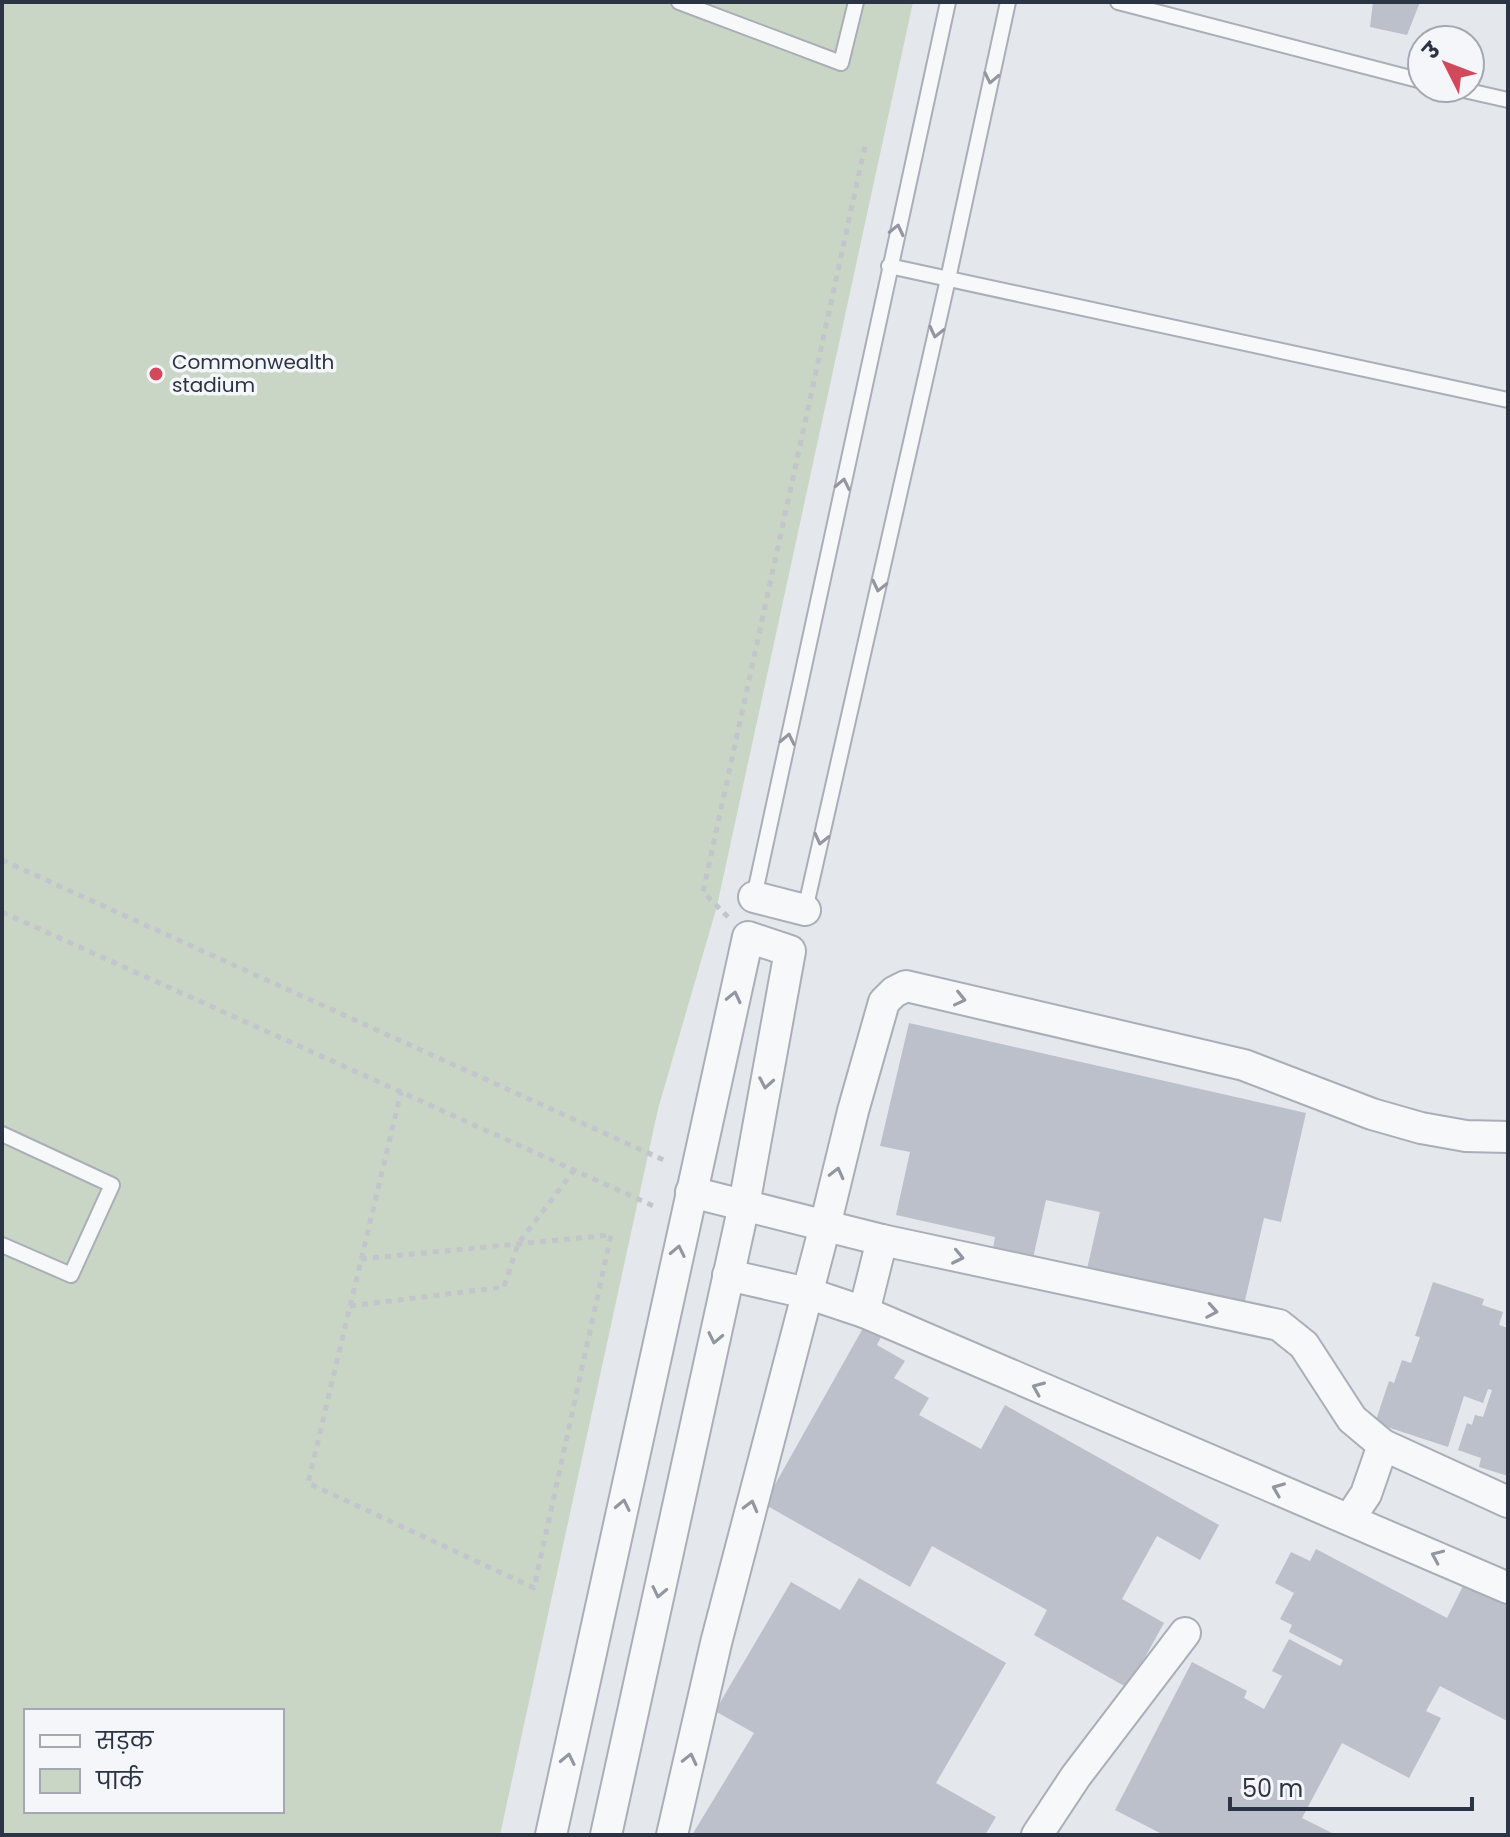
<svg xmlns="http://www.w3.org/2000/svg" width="1510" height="1837" font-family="Poppins,'Noto Sans Devanagari',sans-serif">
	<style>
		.green { fill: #c9d6c5; fill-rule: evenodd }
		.building { fill: #bbc0ca }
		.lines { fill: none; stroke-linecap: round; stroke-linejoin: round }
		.lane-casing { stroke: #a9aeb7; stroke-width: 18 }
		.street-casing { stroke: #a9aeb7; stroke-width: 34 }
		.path { stroke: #c2c5cb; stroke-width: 5; stroke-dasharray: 6 6; stroke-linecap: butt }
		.lane { stroke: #f7f8fa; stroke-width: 14 }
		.street { stroke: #f7f8fa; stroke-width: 30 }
		.oneway { stroke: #9196a0 }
		.poi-dot { fill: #d1495b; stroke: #f4f6f9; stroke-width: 3 }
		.labels { text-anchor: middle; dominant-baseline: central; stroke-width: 7; stroke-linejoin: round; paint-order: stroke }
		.poi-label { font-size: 20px; fill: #2b3445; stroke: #f4f6f9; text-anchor: start }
	</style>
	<rect width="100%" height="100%" fill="#e4e7ec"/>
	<path class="green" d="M2,2H913L717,906L658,1109L500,1835H2ZM26,1711H282V1811H26Z"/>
	<g class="building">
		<path d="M1373,2H1420L1407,35L1370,27Z"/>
		<path d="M909,1023L1306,1113L1281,1222L1264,1218L1244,1305L1087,1269L1100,1212L1046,1200L1033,1258L993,1248L995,1237L896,1215L910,1152L880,1146Z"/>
		<path d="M1433,1282L1484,1299L1482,1305L1503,1312L1499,1325L1508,1328V1476L1479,1467L1481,1458L1458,1450L1467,1423L1472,1425L1475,1415L1483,1417L1492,1390L1488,1389L1483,1403L1464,1396L1448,1447L1375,1423L1389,1381L1394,1383L1402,1360L1411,1363L1420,1337L1415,1336Z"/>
		<path d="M867,1321L884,1331L877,1345L905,1361L894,1378L929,1398L919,1415L981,1449L1005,1405L1219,1525L1200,1560L1157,1536L1122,1599L1164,1623L1128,1688L1034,1635L1047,1610L932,1546L910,1587L764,1504Z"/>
		<path d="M1316,1549L1447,1618L1466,1580L1508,1602L1507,1721L1440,1686L1426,1711L1441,1718L1409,1778L1342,1743L1302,1818L1336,1835H1164L1115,1810L1192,1662L1247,1691L1244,1698L1264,1709L1282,1676L1272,1671L1289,1639L1340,1666L1343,1660L1289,1632L1292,1625L1280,1619L1294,1593L1275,1583L1291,1552L1310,1561Z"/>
		<path d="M859,1578L1006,1663L936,1783L996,1817L985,1835H692L754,1733L715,1711L791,1582L840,1610Z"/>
	</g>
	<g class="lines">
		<defs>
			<g id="lane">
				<path d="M679,2L841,63L856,2"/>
				<path d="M1118,2L1422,81"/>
				<path d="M1455,88L1508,100"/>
				<path d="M889,266L1508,400"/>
				<path d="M754,897L948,2"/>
				<path d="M805,910L948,279L1008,2"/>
				<path d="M2,1134L112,1185L71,1275L2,1245"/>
			</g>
			<g id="street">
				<path d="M754,897L805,910"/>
				<path d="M691,1192L882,1240L1279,1325L1304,1345L1352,1419L1383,1445L1508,1502"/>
				<path d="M728,1275L807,1293L864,1312L1508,1588"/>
				<path d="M864,1312L882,1240"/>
				<path d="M1350,1518L1366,1494L1383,1445"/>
				<path d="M551,1835L748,937L790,951L744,1205L606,1835"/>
				<path d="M672,1835L716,1643L825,1226L853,1111L884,1002L894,992L906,986L1244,1065L1372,1114L1421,1128L1466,1136L1508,1137"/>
				<path d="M1037,1835L1076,1776L1185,1633"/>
			</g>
		</defs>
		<use href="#lane" class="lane-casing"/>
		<use href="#street" class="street-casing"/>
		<g class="path">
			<path d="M2,860L668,1162"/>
			<path d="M2,912L658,1208"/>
			<path d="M728,917L703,892L865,146"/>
			<path d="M361,1259L611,1235L534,1588L308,1483L401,1092"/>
			<path d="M350,1306L504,1287L518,1244L574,1170"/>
		</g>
		<use href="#lane" class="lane"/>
		<use href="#street" class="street"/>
	</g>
	<defs><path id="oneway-chevron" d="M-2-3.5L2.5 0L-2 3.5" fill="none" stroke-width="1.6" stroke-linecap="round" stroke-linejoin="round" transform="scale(2)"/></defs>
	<g class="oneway">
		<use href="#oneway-chevron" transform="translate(991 78) rotate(102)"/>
		<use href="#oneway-chevron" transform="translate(897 230) rotate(-77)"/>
		<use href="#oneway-chevron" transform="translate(936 332) rotate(103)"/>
		<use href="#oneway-chevron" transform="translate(843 484) rotate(-78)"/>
		<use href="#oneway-chevron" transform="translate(879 586) rotate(103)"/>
		<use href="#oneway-chevron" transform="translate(788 739) rotate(-78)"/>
		<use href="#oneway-chevron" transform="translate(821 839) rotate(103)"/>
		<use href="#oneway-chevron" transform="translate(734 997) rotate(-77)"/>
		<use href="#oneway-chevron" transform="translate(960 999) rotate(13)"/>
		<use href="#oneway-chevron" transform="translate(766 1083) rotate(100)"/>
		<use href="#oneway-chevron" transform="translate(837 1173) rotate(-76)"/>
		<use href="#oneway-chevron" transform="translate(678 1251) rotate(-78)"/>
		<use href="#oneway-chevron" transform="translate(958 1257) rotate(12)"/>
		<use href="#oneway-chevron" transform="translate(1212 1311) rotate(10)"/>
		<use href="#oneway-chevron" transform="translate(715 1338) rotate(102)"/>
		<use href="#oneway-chevron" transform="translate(1038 1388) rotate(-157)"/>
		<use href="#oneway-chevron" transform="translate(1278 1489) rotate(-158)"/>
		<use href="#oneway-chevron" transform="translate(623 1505) rotate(-78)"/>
		<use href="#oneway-chevron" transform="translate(751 1506) rotate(-75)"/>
		<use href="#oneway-chevron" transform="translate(1437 1556) rotate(-156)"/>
		<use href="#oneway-chevron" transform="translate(659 1592) rotate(102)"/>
		<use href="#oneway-chevron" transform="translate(568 1759) rotate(-78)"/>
		<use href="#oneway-chevron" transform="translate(690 1759) rotate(-77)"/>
	</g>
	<circle class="poi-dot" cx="156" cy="374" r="8"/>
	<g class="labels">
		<g class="poi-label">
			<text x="172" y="362">Commonwealth<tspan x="172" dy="23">stadium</tspan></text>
		</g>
	</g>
	<rect width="1510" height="1837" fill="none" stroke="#2b3445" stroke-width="8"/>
	<rect x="24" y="1709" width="260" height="104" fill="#f4f6f9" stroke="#a4a8b1" stroke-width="2"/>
	<rect x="40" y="1735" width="40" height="12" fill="#f7f8fa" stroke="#a4a8b1" stroke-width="2"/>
	<text x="96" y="1749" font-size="24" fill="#2b3445">सड़क</text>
	<rect x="40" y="1769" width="40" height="24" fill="#c9d6c5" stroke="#a4a8b1" stroke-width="2"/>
	<text x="96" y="1789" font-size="24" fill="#2b3445">पार्क</text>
	<g transform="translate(1446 64) rotate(312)"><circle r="38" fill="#f4f6f9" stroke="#a4a8b1" stroke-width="2"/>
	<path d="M0-6L14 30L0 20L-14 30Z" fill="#d1495b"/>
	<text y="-12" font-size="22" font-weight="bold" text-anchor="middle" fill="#2b3445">उ</text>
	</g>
	<path d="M1230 1797v12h242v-12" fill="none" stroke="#2b3445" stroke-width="4"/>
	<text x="1242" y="1797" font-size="24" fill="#2b3445" stroke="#f4f6f9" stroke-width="6" paint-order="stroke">50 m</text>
</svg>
